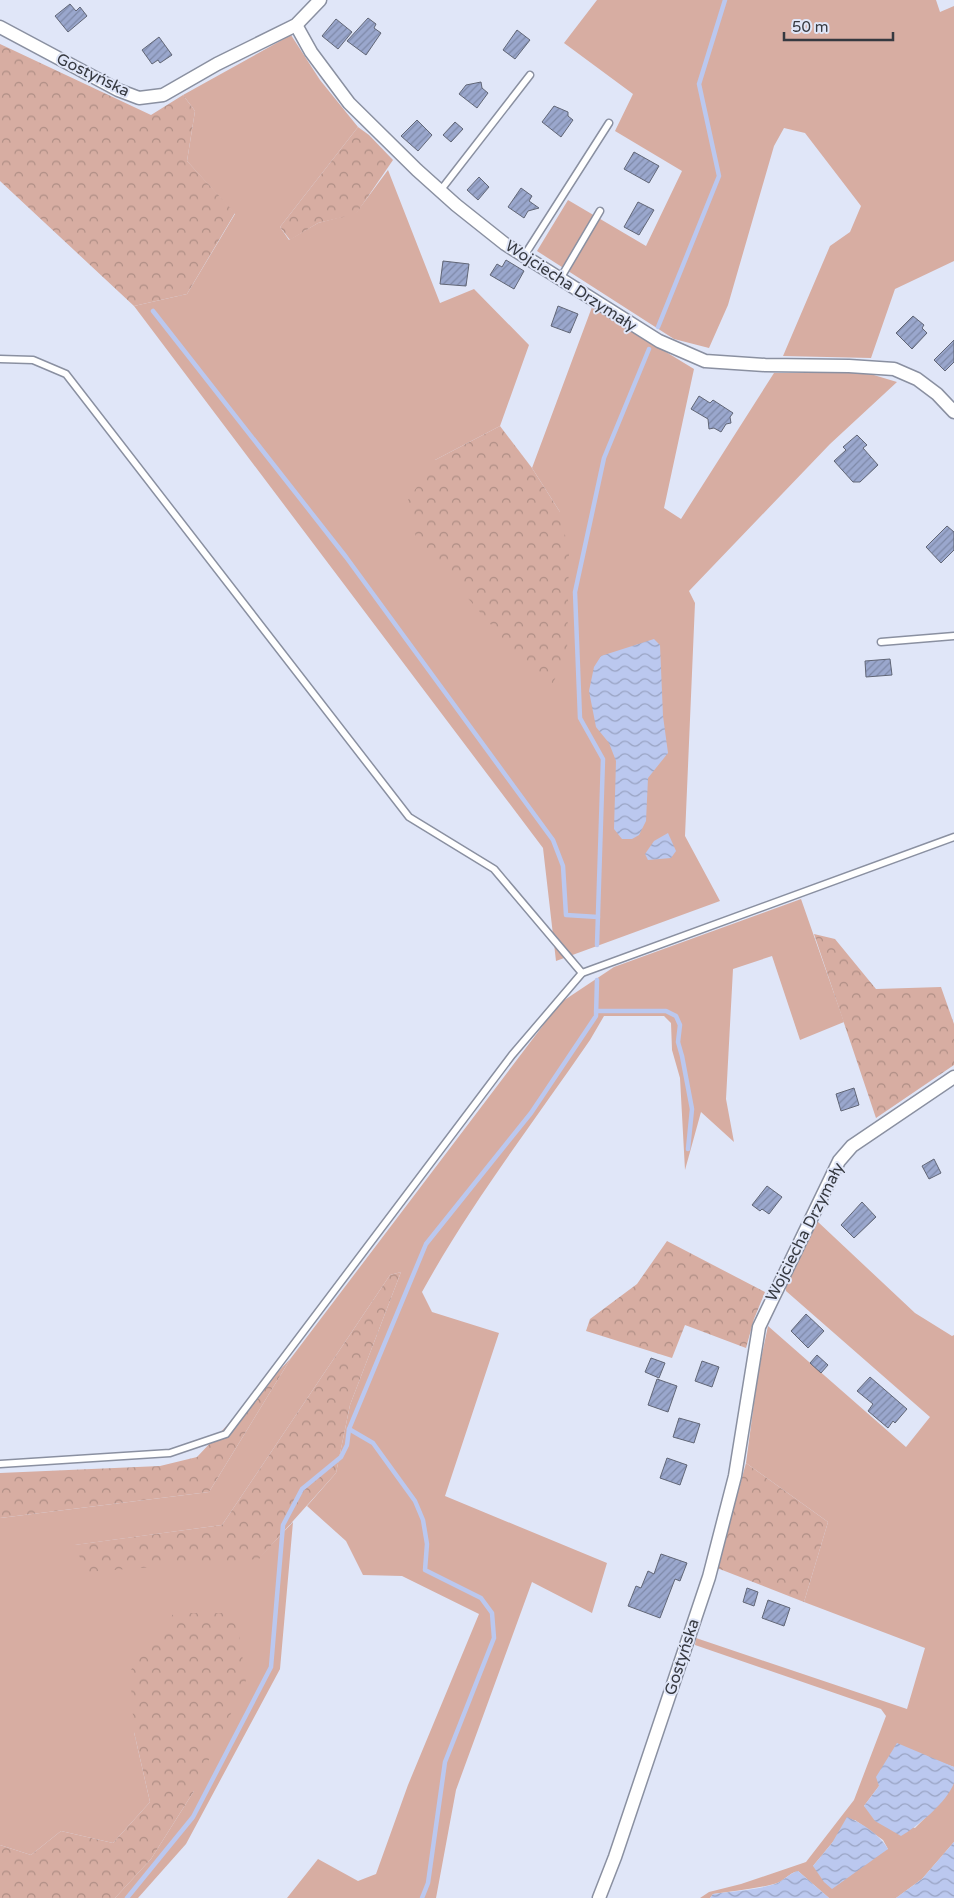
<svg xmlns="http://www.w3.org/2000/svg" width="954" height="1898" font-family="'Varela Round',sans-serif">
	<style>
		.grass { fill: #d7ada2; fill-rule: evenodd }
		.forest { fill: url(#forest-crowns) }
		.water { fill: url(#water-waves) }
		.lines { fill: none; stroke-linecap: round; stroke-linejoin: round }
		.stream { stroke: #bbc8ef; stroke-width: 4.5 }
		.building { fill: url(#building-hatch); stroke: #616676 }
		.lane-casing { stroke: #8a90a1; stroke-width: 9 }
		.street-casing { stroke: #8a90a1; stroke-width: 15 }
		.lane { stroke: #fff; stroke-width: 6 }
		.street { stroke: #fff; stroke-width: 12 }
		.labels { text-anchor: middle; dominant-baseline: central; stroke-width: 4; stroke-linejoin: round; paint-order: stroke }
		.street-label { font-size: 16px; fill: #363940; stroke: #e0e6f8 }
	</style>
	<defs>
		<pattern id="forest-crowns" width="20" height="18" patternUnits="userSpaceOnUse" patternTransform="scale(1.25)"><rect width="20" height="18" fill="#d7ada2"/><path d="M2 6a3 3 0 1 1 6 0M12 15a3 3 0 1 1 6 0" fill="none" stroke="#af8e85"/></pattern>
		<pattern id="water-waves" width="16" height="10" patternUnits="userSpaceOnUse" patternTransform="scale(1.25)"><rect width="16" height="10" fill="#bbc8ef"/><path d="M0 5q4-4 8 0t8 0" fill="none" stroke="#99a3c3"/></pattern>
		<pattern id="building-hatch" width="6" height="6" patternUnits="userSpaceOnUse" patternTransform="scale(1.25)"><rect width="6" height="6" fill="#9aa7cd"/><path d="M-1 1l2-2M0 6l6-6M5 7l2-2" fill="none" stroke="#7e89a8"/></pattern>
	</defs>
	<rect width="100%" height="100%" fill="#e0e6f8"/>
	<g class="grass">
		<path d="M597,0H936L940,12L954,6V261L895,289L871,358L783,356L830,246L850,232L861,206L805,133L784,128L774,146L728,305L709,348L674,339L537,251L568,200L646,246L682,171L615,131L633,94L564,43Z"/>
		<path d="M291,35L320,80L358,127L280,227L289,240L318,223L356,213L388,170L440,303L474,289L529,345L500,426L435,460L560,512L532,468L592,307L694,369L664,508L681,519L774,373H867L897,382L830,444L689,591L695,603L685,836L720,901L556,961L543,848L134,306L187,294L235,214L187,161L195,111L183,95Z"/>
		<path d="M801,899L844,1022L800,1040L772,956L733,969L726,1099L734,1142L701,1112L685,1170L680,1078L672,1050L671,1023L664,1016H604L590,1040C533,1123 471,1203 422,1292L432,1312L499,1333L445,1496L607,1563L592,1613L532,1582L456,1790L436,1898H287L318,1859L358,1881L376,1874L408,1785L479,1614L402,1576L363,1575L346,1541L307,1506L336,1473L350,1405L401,1272L390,1275L222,1525L75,1545L258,1559L293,1522L280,1669L186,1844L138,1898H115L151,1859L194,1791L134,1732L150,1802L113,1843L61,1831L31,1855L0,1845V1518L209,1492L291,1358L560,1003L614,967Z"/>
		<path d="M817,1221L915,1313L952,1336L954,1335V1767L934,1760L879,1786L864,1806L915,1828L938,1805L954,1782V1842L922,1879L896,1898H829L798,1871C789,1873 783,1882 774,1884C754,1889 733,1891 713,1894L710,1898H700L709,1892L741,1884L806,1862L854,1800L886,1716L881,1709L695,1645L696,1638L907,1709L925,1648L804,1602L828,1522L746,1463L758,1373L768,1326L906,1447L930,1417L786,1291L785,1283ZM855,1820L883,1840L888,1849L813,1866L832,1843Z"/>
	</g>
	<g class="forest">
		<path d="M0,44L151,115L183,95L195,111L187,161L235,213L187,294L134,306L0,181Z"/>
		<path d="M358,127L369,135L393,160L356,214L318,223L290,240L280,227Z"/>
		<path d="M500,426L532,468L560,512L569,553L567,654L549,691L417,540L406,503L435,460Z"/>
		<path d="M814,934L835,939L876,989L941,987L954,1024V1065L876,1118Z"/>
		<path d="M667,1241L765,1292L754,1319L746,1348L685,1325L672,1358L586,1331L590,1319L637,1284Z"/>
		<path d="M401,1272L350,1405L336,1473L259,1559L87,1572L74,1545L222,1525L390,1275Z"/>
		<path d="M291,1358L209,1492L0,1518V1473L160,1466L197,1457Z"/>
		<path d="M746,1463L828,1522L804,1602L717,1568Z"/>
		<path d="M174,1613H236L246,1682L194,1791L151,1859L115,1898H0V1845L31,1855L61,1831L113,1843L150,1802L134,1732L130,1671Z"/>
	</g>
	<g class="water">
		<path d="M654,639L660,645L663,716L668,753L648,778L646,821L639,835L632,839H622L614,829L616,761L609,743L596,727L589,691L594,667L601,656Z"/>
		<path d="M668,833L676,851L671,858L648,860L645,854L654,841Z"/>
		<path d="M897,1743L954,1767C954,1772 954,1779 954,1783C947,1802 918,1826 901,1836L875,1821L864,1806L879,1786L876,1777Z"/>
		<path d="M847,1817C862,1823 880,1835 888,1849L832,1889L824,1882L813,1866L832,1843Z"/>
		<path d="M954,1842V1898H896L922,1879Z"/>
		<path d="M798,1871L829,1898H710L713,1894C733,1891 756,1890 775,1884C784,1881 789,1873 798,1871Z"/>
	</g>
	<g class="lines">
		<g class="stream">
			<path d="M153,311L346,557L553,840L563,866L566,915L598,917"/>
			<path d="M658,327L719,176L699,84L725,0"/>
			<path d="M597,945L603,759L580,718L575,592L604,458L649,349"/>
			<path d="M596,1011H666L676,1016L680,1025L678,1042L682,1056L692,1109L688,1149"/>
			<path d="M127,1898L193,1817L271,1667L283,1525L302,1489L341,1457L347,1445L349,1429"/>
			<path d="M422,1898L428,1883L445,1762L494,1638L492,1613L481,1598L425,1570L427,1544L423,1520L415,1501L373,1443L349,1429L426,1244L531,1113L596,1016L597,980"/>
		</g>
	</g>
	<g class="building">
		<path d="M70,4L76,11L80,7L87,16L68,32L55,16Z"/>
		<path d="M368,18L376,24L374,28L381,33L366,55L347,41Z"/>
		<path d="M336,19L352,32L338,49L322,36Z"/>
		<path d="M517,30L530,40L515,59L503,50Z"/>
		<path d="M159,37L172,55L160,63L158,60L152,64L142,50Z"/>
		<path d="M481,82L482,88L488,93L477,108L459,94L466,85Z"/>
		<path d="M554,106L568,112V116L573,120L561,137L542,122Z"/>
		<path d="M417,120L432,135L418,151L401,136Z"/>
		<path d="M455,122L463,129L451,142L443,135Z"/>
		<path d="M634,152L659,166L649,183L624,169Z"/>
		<path d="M479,177L489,187L478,200L467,190Z"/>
		<path d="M521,188L532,196L529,201L539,208L528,211L524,218L508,207Z"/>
		<path d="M638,202L654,210L639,235L624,227Z"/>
		<path d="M506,260L524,271L514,289L490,275L497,264L502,267Z"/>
		<path d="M443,261L469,264L466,286L440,284Z"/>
		<path d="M558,306L578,314L570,333L551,326Z"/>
		<path d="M913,316L924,325L922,328L927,333L912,349L896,333Z"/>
		<path d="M954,340V362L945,371L934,360Z"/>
		<path d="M699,396L710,403L713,400L733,413L730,417L731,423L726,424L721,432L714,428L709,429L708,419L691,409Z"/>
		<path d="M857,435L867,445L863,448L878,465L860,482H853L834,461L846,450L843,447Z"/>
		<path d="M947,526L954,532V550L941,563L926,547Z"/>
		<path d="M890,659L892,675L866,677L865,661Z"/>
		<path d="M854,1088L859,1105L841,1111L836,1094Z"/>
		<path d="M934,1159L941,1173L929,1179L922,1166Z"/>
		<path d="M767,1186L782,1197L769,1214L762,1209L760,1211L752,1205Z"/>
		<path d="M862,1202L876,1217L854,1238L841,1225Z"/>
		<path d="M806,1314L824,1331L808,1348L791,1331Z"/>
		<path d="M817,1355L828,1365L821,1373L810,1363Z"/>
		<path d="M651,1358L665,1363L659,1378L645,1372Z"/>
		<path d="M702,1361L719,1367L712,1387L695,1381Z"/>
		<path d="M870,1377L907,1409L895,1423L893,1421L888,1428L868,1411L873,1404L857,1391Z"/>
		<path d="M657,1379L677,1386L668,1412L648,1405Z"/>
		<path d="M679,1418L700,1424L694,1443L673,1437Z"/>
		<path d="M667,1458L687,1465L680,1485L660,1478Z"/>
		<path d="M661,1554L687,1563L680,1581L675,1579L660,1618L628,1606L636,1586L641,1588L648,1571L654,1574Z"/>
		<path d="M747,1588L758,1592L754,1606L743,1602Z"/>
		<path d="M768,1600L790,1608L784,1626L762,1618Z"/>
	</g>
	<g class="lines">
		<defs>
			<g id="lane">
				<path d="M440,191L530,75"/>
				<path d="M524,256L609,123"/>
				<path d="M560,279L600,211"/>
				<path d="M0,359L33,360L66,374L409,817L494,869L582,973"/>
				<path d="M881,642L954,636"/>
				<path d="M0,1464L170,1453L226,1434L512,1055L582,973L954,837"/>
			</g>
			<g id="street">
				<path d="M296,25L311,52L349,103L417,170L456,205L505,244L659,341L705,361L765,365L849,366L894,369L917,379L937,394L954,412"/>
				<path d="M0,27L118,90L139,98L163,95L217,64L296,25L320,0"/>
				<path d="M599,1898L615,1857L709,1577L735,1476L759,1327L839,1161L852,1146L954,1077"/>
			</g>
		</defs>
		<use href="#lane" class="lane-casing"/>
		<use href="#street" class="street-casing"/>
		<use href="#lane" class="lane"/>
		<use href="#street" class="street"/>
	</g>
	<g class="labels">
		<g class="street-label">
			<text transform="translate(93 75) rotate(26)">Gostyńska</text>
			<text transform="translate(571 286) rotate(33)">Wojciecha Drzymały</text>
			<text transform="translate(805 1232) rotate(-63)">Wojciecha Drzymały</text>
			<text transform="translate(682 1657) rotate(-72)">Gostyńska</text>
		</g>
	</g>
	<path d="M784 32v8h109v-8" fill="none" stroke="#363940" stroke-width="2.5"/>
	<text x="792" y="32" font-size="15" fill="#363940" stroke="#e0e6f8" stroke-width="4" paint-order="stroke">50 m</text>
</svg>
